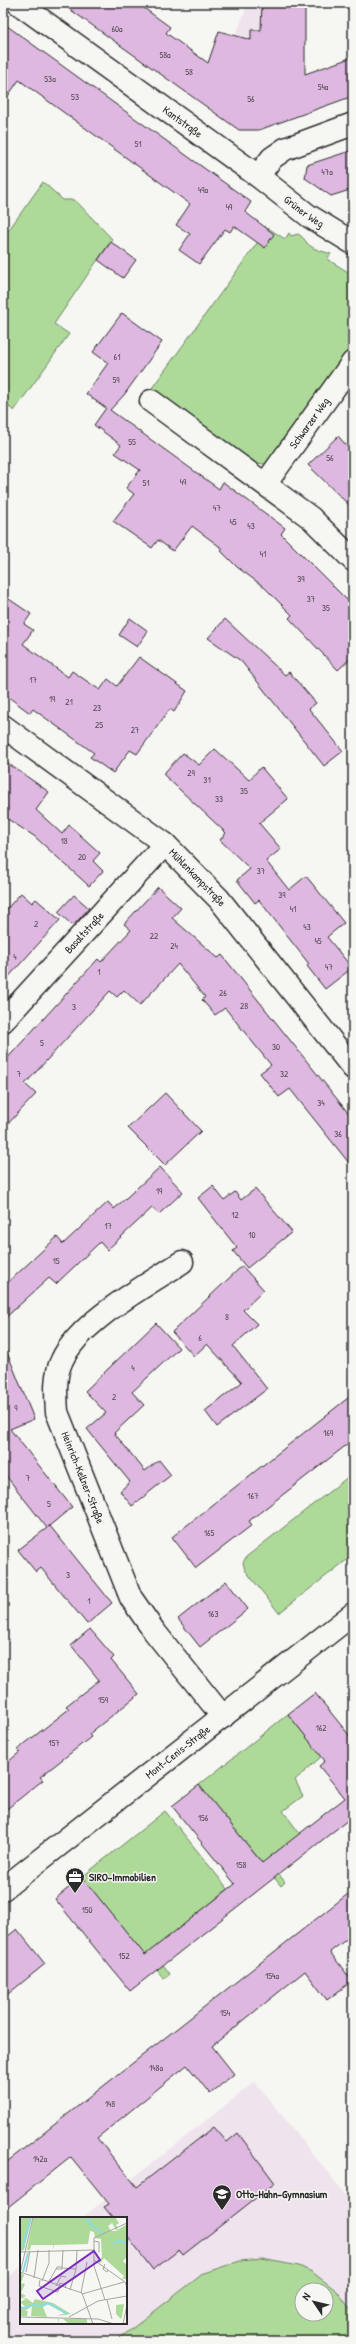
<svg xmlns="http://www.w3.org/2000/svg" width="356" height="2344" font-family="'Patrick Hand',sans-serif">
	<style>
		.built { fill: #efe3ed; fill-rule: evenodd }
		.green { fill: #adda99; stroke: #6c8262; fill-rule: evenodd }
		.building { fill: #deb8e1; stroke: #2b2b2b }
		.lines { fill: none; stroke-linecap: round; stroke-linejoin: round }
		.minor-casing { stroke: #2b2b2b; stroke-width: 25 }
		.minor { stroke: #f6f6f2; stroke-width: 22 }
		.labels { text-anchor: middle; dominant-baseline: central; stroke-width: 3; stroke-linejoin: round; paint-order: stroke }
		.number-label { font-size: 9px; fill: #584e58 }
		.street-label { font-size: 11px; fill: #2b2b2b; stroke: #f6f6f2 }
		.poi-label { font-size: 11px; font-weight: bold; fill: #2b2b2b; stroke: #f6f6f2; text-anchor: start }
		.inset-river { fill: none; stroke: #8adbe3; stroke-width: 2 }
		.inset-road { fill: none; stroke: #a5a5a2; stroke-width: 1 }
		.view { fill: #7b2cbf; fill-opacity: 0.15; stroke: #7b2cbf; stroke-width: 2 }
		.inset-edge { fill: none; stroke: #2b2b2b; stroke-width: 2 }
	</style>
	<rect width="100%" height="100%" fill="#f6f6f2"/>
	<filter id="ink" filterUnits="userSpaceOnUse"><feTurbulence type="fractalNoise" baseFrequency=".025" numOctaves="2"/><feDisplacementMap in="SourceGraphic" scale="8" xChannelSelector="R" yChannelSelector="G"/><feConvolveMatrix kernelMatrix="1 2 1 2 8 2 1 2 1" color-interpolation-filters="sRGB"/></filter>
	<g filter="url(#ink)">
		<g class="built">
			<path d="M248,3H294L295,52L250,40L240,56L227,47L238,30Z"/>
			<path d="M255,2082L353,2204V2341H3V2281L21,2267V2323H126V2218H82ZM302,2290H326V2314H302Z"/>
		</g>
		<g class="green">
			<path d="M43,182L63,200H75L112,239L54,324L69,334L14,411L3,402V238Z"/>
			<path d="M268,228L285,239L289,233L291,236L298,234C303,237 304,239 307,243C313,250 323,251 331,254L327,259L353,275V348L270,461L265,464L256,463L152,388Z"/>
			<path d="M353,1473V1555L279,1613L245,1570L243,1563L246,1557Z"/>
			<path d="M288,1714L322,1756L295,1780L303,1796L283,1811L300,1834L267,1859L285,1882L281,1886L199,1785Z"/>
			<path d="M165,1811L228,1889L152,1950L170,1974L164,1979L82,1877Z"/>
			<path d="M262,2259L299,2266L312,2272L337,2291L353,2313V2341H116L204,2273L240,2261ZM302,2290H326V2314H302Z"/>
		</g>
		<g class="building">
			<path d="M61,3H137L170,27L166,33L208,63L219,31L251,40V30H261L262,3L305,5V74L353,57V96L259,130H239Z"/>
			<path d="M3,23L251,202L245,212L274,234L265,248L234,226L230,232L225,229L199,264L179,250L190,234L176,225L190,204L19,80L3,103Z"/>
			<path d="M353,150V189L331,196L305,178L307,165Z"/>
			<path d="M111,242L136,260L123,278L98,260Z"/>
			<path d="M122,313L162,342L124,395L110,410L219,489L223,482L285,528L281,534L353,606V656L338,670L289,618L292,615L264,587L237,567L221,551L223,549L192,526L173,551L158,540L152,548L113,521L134,494L126,488L140,470L115,453L121,445L94,425L106,408L86,394L108,363L93,352Z"/>
			<path d="M338,436L353,453V509L308,465Z"/>
			<path d="M3,595L31,614L24,624L33,630L23,644L68,677L72,671L100,690L108,679L117,686L139,657L187,691L174,712L170,709L137,754L130,750L113,773L90,757L94,753L33,709L30,713L3,693Z"/>
			<path d="M130,618L148,631L137,647L119,635Z"/>
			<path d="M225,619L285,675L289,672L316,703L309,709L343,751L324,766L241,661L208,638Z"/>
			<path d="M215,749L249,780L261,767L288,799L259,823L281,849L266,861L289,890L306,876L344,923L327,937L352,968L325,989L307,966L309,964L259,900L255,903L237,880L250,869L220,840L226,833L163,774L183,753L199,765Z"/>
			<path d="M3,760L49,792L36,810L62,834L69,825L100,853L93,861L103,871L89,886L34,836L3,816Z"/>
			<path d="M158,887L181,908L172,918L218,958L222,955L353,1119V1168L290,1089L279,1097L260,1073L271,1065L225,1008L215,1015L202,1000L205,997L178,964L140,1005L124,990L117,997L110,991L25,1084L36,1094L3,1129V1063L98,959L101,962L131,930L124,924Z"/>
			<path d="M21,893L32,903L36,899L60,920L3,983V913Z"/>
			<path d="M74,895L89,908L73,926L58,912Z"/>
			<path d="M165,1093L201,1131L165,1165L128,1128Z"/>
			<path d="M160,1167L183,1192L159,1214L152,1208L107,1250L100,1242L56,1284L49,1278L3,1320V1287L57,1237L63,1244L108,1202L114,1209Z"/>
			<path d="M213,1186L224,1200L235,1192L241,1200L255,1189L292,1232L247,1268L233,1251L237,1248L198,1198Z"/>
			<path d="M242,1266L264,1290L243,1310L257,1324L233,1346L267,1389L217,1427L205,1411L242,1382L207,1344L194,1356L172,1332Z"/>
			<path d="M156,1323L179,1348L132,1392L144,1405L114,1433L145,1471L159,1460L171,1475L132,1506L120,1491L130,1482L87,1429L106,1413L85,1391Z"/>
			<path d="M4,1345L34,1419L10,1429L72,1507L48,1527L50,1526L112,1603L87,1624L41,1568L36,1572L18,1550L47,1528L3,1472Z"/>
			<path d="M353,1394V1440L249,1521L252,1525L196,1568L172,1537Z"/>
			<path d="M226,1581L248,1609L200,1647L178,1619Z"/>
			<path d="M90,1629L114,1657L111,1660L139,1694L89,1734L91,1737L40,1777L43,1780L3,1812V1766L20,1752L18,1749L69,1709L66,1706L99,1680L71,1645Z"/>
			<path d="M315,1693L353,1740V1816L130,1991L55,1899L82,1877L145,1955L235,1884L172,1806L199,1785L262,1863L345,1798L319,1766L325,1761L288,1714Z"/>
			<path d="M353,1890V1934L330,1952L352,1981L327,2000L305,1971L212,2046L234,2074L210,2094L187,2065L97,2138L137,2187L214,2127L227,2142L238,2133L275,2183L183,2255L179,2250L153,2270L126,2235V2218H113L104,2207L109,2204L71,2157L3,2211V2165Z"/>
			<path d="M17,1929L45,1964L3,1998V1940Z"/>
		</g>
		<g class="lines">
			<defs>
				<g id="minor">
					<path id="s1" d="M18,3L258,176L309,216L353,243"/>
					<path d="M258,176L272,158L285,149L353,124"/>
					<path d="M151,401L311,518L353,560"/>
					<path id="s2" d="M266,483L353,362"/>
					<path id="s3" d="M3,726L165,844L219,899L353,1068"/>
					<path id="s4" d="M3,1021L165,844"/>
					<path id="s5" d="M182,1262C146,1286 80,1321 62,1360C54,1376 56,1395 57,1412L131,1598L154,1631L223,1717"/>
					<path id="s6" d="M3,1889L353,1614"/>
				</g>
			</defs>
			<use href="#minor" class="minor-casing"/>
			<use href="#minor" class="minor"/>
		</g>
	</g>
	<defs>
		<symbol id="office-pin" viewBox="-11 -11 22 30"><path d="M0 17L-7.5 6A9.5 9.5 0 1 1 7.5 6Z" fill="#2b2b2b" stroke="#f6f6f2"/><path d="M-6-3h4V-5.5h4V-3h4V5H-6ZM-1-4.5V-3h2v-1.5ZM-6 0V1H6V0Z" fill="#fff"/></symbol>
		<symbol id="school-pin" viewBox="-11 -11 22 30"><path d="M0 17L-7.5 6A9.5 9.5 0 1 1 7.5 6Z" fill="#2b2b2b" stroke="#f6f6f2"/><path d="M0-5L7-2L0 1L-7-2ZM-4 1L0 2.5L4 1V4Q0 6-4 4Z" fill="#fff"/></symbol>
	</defs>
	<g fill-rule="evenodd">
		<use href="#office-pin" x="64" y="1866" width="22" height="30"/>
		<use href="#school-pin" x="211" y="2183" width="22" height="30"/>
	</g>
	<g class="labels">
		<g class="number-label">
			<text x="117" y="29">60a</text>
			<text x="165" y="55">58a</text>
			<text x="189" y="72">58</text>
			<text x="50" y="79">53a</text>
			<text x="323" y="87">54a</text>
			<text x="75" y="97">53</text>
			<text x="251" y="99">56</text>
			<text x="138" y="144">51</text>
			<text x="327" y="172">47a</text>
			<text x="203" y="190">49a</text>
			<text x="229" y="207">49</text>
			<text x="117" y="357">61</text>
			<text x="116" y="380">59</text>
			<text x="132" y="442">55</text>
			<text x="330" y="458">56</text>
			<text x="183" y="482">49</text>
			<text x="146" y="483">51</text>
			<text x="217" y="508">47</text>
			<text x="233" y="522">45</text>
			<text x="251" y="526">43</text>
			<text x="263" y="554">41</text>
			<text x="301" y="579">39</text>
			<text x="311" y="599">37</text>
			<text x="326" y="608">35</text>
			<text x="33" y="680">17</text>
			<text x="52" y="699">19</text>
			<text x="69" y="702">21</text>
			<text x="97" y="708">23</text>
			<text x="99" y="725">25</text>
			<text x="135" y="730">27</text>
			<text x="191" y="773">29</text>
			<text x="207" y="780">31</text>
			<text x="244" y="791">35</text>
			<text x="219" y="799">33</text>
			<text x="64" y="841">18</text>
			<text x="82" y="857">20</text>
			<text x="261" y="871">37</text>
			<text x="282" y="895">39</text>
			<text x="293" y="909">41</text>
			<text x="36" y="924">2</text>
			<text x="307" y="927">43</text>
			<text x="154" y="936">22</text>
			<text x="318" y="941">45</text>
			<text x="174" y="946">24</text>
			<text x="15" y="957">4</text>
			<text x="329" y="967">47</text>
			<text x="99" y="972">1</text>
			<text x="223" y="993">26</text>
			<text x="244" y="1006">28</text>
			<text x="74" y="1007">3</text>
			<text x="42" y="1043">5</text>
			<text x="276" y="1047">30</text>
			<text x="19" y="1074">7</text>
			<text x="284" y="1074">32</text>
			<text x="321" y="1103">34</text>
			<text x="338" y="1134">36</text>
			<text x="159" y="1191">19</text>
			<text x="235" y="1215">12</text>
			<text x="108" y="1226">17</text>
			<text x="252" y="1235">10</text>
			<text x="56" y="1261">15</text>
			<text x="227" y="1317">8</text>
			<text x="200" y="1338">6</text>
			<text x="133" y="1368">4</text>
			<text x="114" y="1397">2</text>
			<text x="16" y="1408">9</text>
			<text x="328" y="1433">169</text>
			<text x="28" y="1478">7</text>
			<text x="253" y="1496">167</text>
			<text x="49" y="1504">5</text>
			<text x="209" y="1533">165</text>
			<text x="68" y="1575">3</text>
			<text x="89" y="1601">1</text>
			<text x="213" y="1614">163</text>
			<text x="103" y="1700">159</text>
			<text x="321" y="1728">162</text>
			<text x="54" y="1743">157</text>
			<text x="203" y="1818">156</text>
			<text x="241" y="1865">158</text>
			<text x="87" y="1910">150</text>
			<text x="124" y="1956">152</text>
			<text x="272" y="1976">154a</text>
			<text x="225" y="2013">154</text>
			<text x="156" y="2068">148a</text>
			<text x="110" y="2104">148</text>
			<text x="40" y="2159">142a</text>
		</g>
		<g class="street-label">
			<text stroke="none"><textPath href="#s1" startOffset="203">Kantstraße</textPath></text>
			<text stroke="none"><textPath href="#s1" startOffset="354">Grüner Weg</textPath></text>
			<text stroke="none"><textPath href="#s2" startOffset="74">Schwarzer Weg</textPath></text>
			<text stroke="none"><textPath href="#s3" startOffset="247">Mühlenkampstraße</textPath></text>
			<text stroke="none"><textPath href="#s4" startOffset="120">Basaltstraße</textPath></text>
			<text stroke="none"><textPath href="#s5" startOffset="280">Heinrich-Kellner-Straße</textPath></text>
			<text stroke="none"><textPath href="#s6" startOffset="222">Mont-Cenis-Straße</textPath></text>
		</g>
		<g class="poi-label">
			<text x="89" y="1877">SIRO-Immobilien</text>
			<text x="236" y="2194">Otto-Hahn-Gymnasium</text>
		</g>
	</g>
	<g transform="translate(20 2217)">
		<rect width="107" height="107" fill="#f6f6f2"/>
		<path d="M0,0H12L4,33L0,34ZM13,0H95L99,6L96,8L98,12L96,13L92,6L88,9L91,14H96L107,7V40L103,44L107,48V62H102L104,59L84,41L80,46L78,45L82,40L81,22L75,21L74,15L70,14L68,27L34,28V32L33,28H11L10,33H7ZM1,56L4,58L1,66L5,67L1,76L6,79L2,81H6L13,86L15,82L33,86L51,97L37,99L45,96L27,87L23,90L27,100L11,99L12,89L5,94H8L7,99H0V89L7,91L0,85L6,82L0,81ZM104,87L102,100L101,102L96,97V88ZM38,102H67V107H49L43,102H39V107Z" fill="#adda99"/>
		<path class="inset-river" d="M66,0L71,8L82,16M93,26L101,24L107,26M5,30L3,28L11,0M3,55L8,36M0,92L13,88L22,89L28,86L47,97"/>
		<path class="inset-road" d="M74,21V49L85,83M74,21L107,6M74,24L79,25V35M0,35L74,33M74,43L105,65L107,70M85,47L83,52L87,55L88,53M37,50H42V52H36ZM42,50L43,33M42,51L56,52M0,55L62,76L73,107M6,55L10,34M0,57L13,0M14,61L18,33M20,63L19,69L38,75L39,69M22,64L29,46V33M28,66L36,52M36,69L41,59L46,60M39,69L40,66L46,68L45,71M50,73L56,52L57,33M61,76L67,45M62,77L104,65M87,83L92,102M0,100L78,102L94,107M49,100L78,84L107,79M103,107L107,88"/>
		<path class="view" d="M74,34L80,43L23,82L17,74Z"/>
		<rect width="107" height="107" class="inset-edge"/>
	</g>
	<rect width="356" height="2344" fill="none" stroke="#f6f6f2" stroke-width="16"/>
	<rect x="8" y="8" width="340" height="2328" fill="none" stroke="#2b2b2b" stroke-width="1.5" filter="url(#ink)"/>
	<g transform="translate(314 2302) rotate(305)"><circle r="19" fill="#f6f6f2" stroke="#a5a5a2"/>
	<path d="M0-3L7 15L0 10L-7 15Z" fill="#2b2b2b"/>
	<text y="-6" font-size="11" font-weight="bold" text-anchor="middle" fill="#2b2b2b">N</text>
	</g>
</svg>
